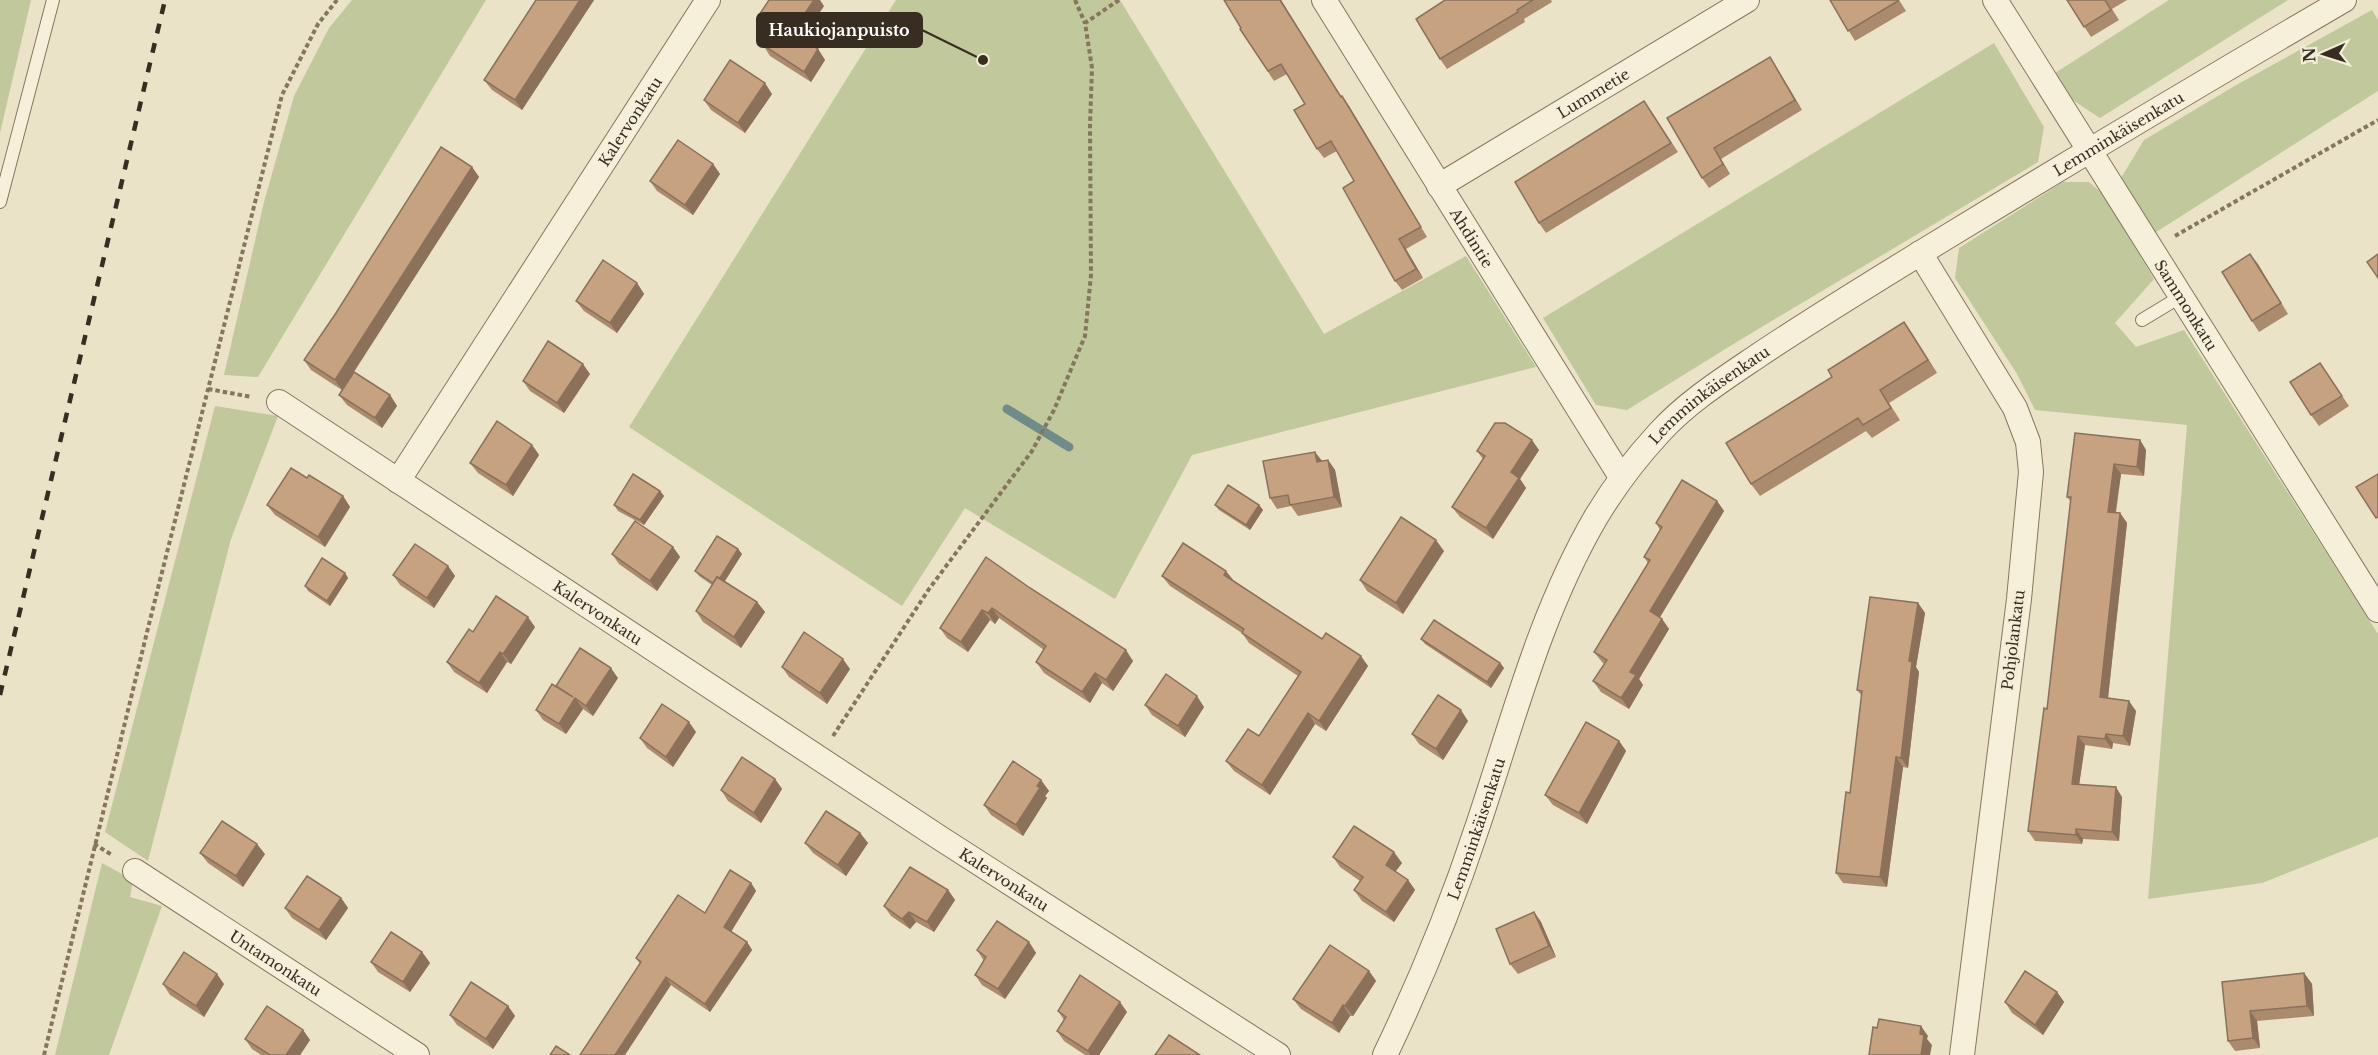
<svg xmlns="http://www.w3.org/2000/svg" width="2378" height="1055" font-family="'Libre Baskerville',serif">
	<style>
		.green { fill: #c0c89c }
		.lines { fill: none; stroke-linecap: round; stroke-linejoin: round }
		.stream { stroke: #6f8d88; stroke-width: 9 }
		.lane-casing { stroke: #85765e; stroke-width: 14 }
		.street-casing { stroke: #85765e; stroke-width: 26 }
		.path { stroke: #85765e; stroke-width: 4; stroke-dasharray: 4.5 3; stroke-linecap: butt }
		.lane { stroke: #f6f0da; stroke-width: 12 }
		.street { stroke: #f6f0da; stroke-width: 24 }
		.rail { stroke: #372d20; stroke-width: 4.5; stroke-dasharray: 10 10; stroke-linecap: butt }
		.wall { fill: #aa8b6e }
		.shaded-wall { fill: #8b715a }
		.building { fill: #c6a280; stroke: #8b715a; stroke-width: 1.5 }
		.labels { text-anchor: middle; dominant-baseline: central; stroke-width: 5; stroke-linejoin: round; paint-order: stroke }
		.street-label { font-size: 15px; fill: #372d20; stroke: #f3edd6 }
		.leader { fill: none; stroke: #372d20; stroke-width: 2 }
		.callout-dot { fill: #372d20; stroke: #f3edd6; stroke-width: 2 }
		.callout { fill: #372d20; stroke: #372d20; stroke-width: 2 }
		.callout-label { font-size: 16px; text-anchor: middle; font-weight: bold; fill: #fff }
	</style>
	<rect width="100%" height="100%" fill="#ebe3c7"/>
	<g class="green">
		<path d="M0,0H31L0,133Z"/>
		<path d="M352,0H486L258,377L224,375L264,202L294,96L329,28Z"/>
		<path d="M896,0H1120L1324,334L1466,256L1536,367L1192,455L1115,599L965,508L902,606L629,427Z"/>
		<path d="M2169,0H2288L2100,118L2071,99L2055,73Z"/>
		<path d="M2372,10L2378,20V91L2153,234L2121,178L2144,140L2238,84Z"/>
		<path d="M1994,43L2044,127L2038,162L1735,343L1627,410L1596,405L1543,318Z"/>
		<path d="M2063,182H2089L2103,194L2154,279L2115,323L2136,347L2184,330L2378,634V837L2262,883L2148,899L2187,425L2035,410L2017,374L1955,278L1959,248Z"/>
		<path d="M215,406L278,416L231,539L148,861L105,832Z"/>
		<path d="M102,863L133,880L130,897L162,906L109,1055H55Z"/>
	</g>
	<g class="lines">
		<path class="stream" d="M1007,409L1069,447"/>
		<defs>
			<g id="lane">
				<path d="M0,202L53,0"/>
				<path d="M2142,320L2180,297"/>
			</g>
			<g id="street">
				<path id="s1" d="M1324,0L1621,477"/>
				<path id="s2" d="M1995,0L2378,610"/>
				<path id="s3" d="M1439,186L1747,0"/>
				<path d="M1920,253L2015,408L2028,442L2031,472L2019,599L1962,1055"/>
				<path id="s4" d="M279,402L940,838L1278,1055"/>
				<path id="s5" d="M398,481L708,0"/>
				<path id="s6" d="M135,871L417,1055"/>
				<path id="s7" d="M1385,1055C1421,980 1452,904 1478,825C1513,721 1540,613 1596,517C1614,487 1635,459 1659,433C1687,402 1725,378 1759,355C1822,313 1886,274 1950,235C2081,155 2212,77 2344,0"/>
			</g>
		</defs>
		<use href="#lane" class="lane-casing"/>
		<use href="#street" class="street-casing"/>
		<g class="path">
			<path d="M1075,0L1085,23"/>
			<path d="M2175,236L2378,120"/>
			<path d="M208,389L252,397"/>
			<path d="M833,736L929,589L1032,451L1054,410L1085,336L1091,275L1090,125L1092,68L1085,23L1119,0"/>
			<path d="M94,844L112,855"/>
			<path d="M44,1055L149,624L282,95L318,24L337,0"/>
		</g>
		<use href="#lane" class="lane"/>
		<use href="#street" class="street"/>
		<path class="rail" d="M0,695L165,0"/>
	</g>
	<g class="wall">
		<path d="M536,0H594L522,110L492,90L484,80Z"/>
		<path d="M1224,0H1281L1341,97L1349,106L1427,237L1406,249L1423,278L1402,290L1395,281L1354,181L1337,151L1324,158L1317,149L1305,104L1287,74L1274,81L1240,29L1241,28Z"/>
		<path d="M1445,0H1551L1552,2L1524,19L1525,22L1447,69L1440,59Z"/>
		<path d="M1830,0H1899L1906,11L1855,41Z"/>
		<path d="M2067,0H2127L2112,9L2119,20L2091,37Z"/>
		<path d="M824,6L802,38L818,49L825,60L811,82L770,56L763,45L771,33L764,29L757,18Z"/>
		<path d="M1770,57L1802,110L1721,159L1730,174L1709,188L1702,178L1667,118Z"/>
		<path d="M772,94L745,133L711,110L704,100Z"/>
		<path d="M1651,111L1678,152L1546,233L1539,223Z"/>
		<path d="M713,164L720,174L693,215L657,191L650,181Z"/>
		<path d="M472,167L479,177L354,372L390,395L397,406L382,428L347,405L339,395L342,390L311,370L304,360Z"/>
		<path d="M2250,254L2288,314L2259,332L2252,321Z"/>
		<path d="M637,283L644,294L617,333L584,311L576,301Z"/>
		<path d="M1904,322L1937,373L1889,403L1900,420L1872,438L1866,431L1760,496L1751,484L1832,377Z"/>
		<path d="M2320,363L2349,406L2319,426L2311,415Z"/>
		<path d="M590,374L564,413L530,391L523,381Z"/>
		<path d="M2140,440L2146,450L2144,476L2121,474L2116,513H2120L2127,523L2108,698L2136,711L2130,746L2113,743L2112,749L2085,745L2079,784L2122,797L2119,841L2083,839L2082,844L2035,841L2028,831L2047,709L2071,502L2067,497Z"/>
		<path d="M532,445L539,455L513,496L478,473L470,463Z"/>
		<path d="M1539,450L1520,479L1526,488L1493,539L1460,517L1452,507L1483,459L1477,451Z"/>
		<path d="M1328,460L1335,470L1342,507L1298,516L1291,506L1277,509L1270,498L1322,461Z"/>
		<path d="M307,478L343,496L350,507L325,547L275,515L267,505Z"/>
		<path d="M660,491L664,496L644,525L618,511L614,505Z"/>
		<path d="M1717,501L1724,511L1660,617L1662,619L1669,629L1639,679L1643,685L1629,709L1601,692L1593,681L1604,664L1602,662L1594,652L1648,563L1644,557L1660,530L1656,523Z"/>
		<path d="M1215,505H1259L1263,510L1250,530L1219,510Z"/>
		<path d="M673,547L680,557L657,591L619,564L612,554Z"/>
		<path d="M738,549L742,554L725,581L757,602L765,612L741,648L703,622L696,611L712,585L699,576L695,571Z"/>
		<path d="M1444,551L1403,614L1367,591L1360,580Z"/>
		<path d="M448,566L455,576L434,608L400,585L393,575Z"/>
		<path d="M345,573L348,578L330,606L308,591L305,586Z"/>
		<path d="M1162,576L1233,580L1322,639L1368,666L1326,731L1315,724L1270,795L1234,771L1226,761L1259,736L1298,676L1249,643L1242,633L1170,586Z"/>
		<path d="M1030,588L1133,661L1113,691L1102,683L1090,703L1044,673L1036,662L1044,650L999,618L995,624L990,620L968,652L947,638L940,628Z"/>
		<path d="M1918,603L1925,613L1916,667L1919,672L1908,768L1903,767L1887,887L1843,883L1836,873L1850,793L1862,696L1857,690Z"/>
		<path d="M535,627L511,664L507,662L487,693L454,672L447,662L473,632Z"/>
		<path d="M1421,639L1500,663L1504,668L1491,688L1425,644Z"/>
		<path d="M782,667L850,669L827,704L789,677Z"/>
		<path d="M618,678L593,716L583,709L566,734L543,720L536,710L557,687Z"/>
		<path d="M1145,705L1204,707L1185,737L1152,715Z"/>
		<path d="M1468,721L1443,760L1419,744L1412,734Z"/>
		<path d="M696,732L673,767L647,748L640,738Z"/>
		<path d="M1619,741L1626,751L1587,824L1553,805L1545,795Z"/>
		<path d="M775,779L782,789L761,823L728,801L721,790Z"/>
		<path d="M1041,780L1049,791L1045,796L1047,798L1023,836L991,815L984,805Z"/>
		<path d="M860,833L868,843L846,876L813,853L805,843Z"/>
		<path d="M200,853L265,854L243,887L208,863Z"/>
		<path d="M1333,857L1402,863L1395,872L1408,880L1415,890L1394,922L1362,901L1354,890L1360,881L1340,867Z"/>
		<path d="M751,883L756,891L731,932L747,942L752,950L710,1012L640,964L636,958Z"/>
		<path d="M948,890L955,900L934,932L916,922L910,929L891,916L884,906Z"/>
		<path d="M341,898L348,908L326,940L292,918L285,908Z"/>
		<path d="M1534,912L1541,922L1556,957L1518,974L1510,964Z"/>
		<path d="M1029,942L1036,953L1005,999L982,985L975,975L984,961L977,950Z"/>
		<path d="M422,952L430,963L410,992L378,972L371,962Z"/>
		<path d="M1369,971L1376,981L1353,1016H1350L1339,1033L1301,1009L1293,999Z"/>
		<path d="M2304,973L2312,984L2314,1016L2257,1021L2260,1048L2235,1051L2228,1041L2222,982Z"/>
		<path d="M163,984H224L204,1017L170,995Z"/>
		<path d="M2057,992L2064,1002L2043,1035L2012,1013L2005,1002Z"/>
		<path d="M508,1006L515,1016L493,1049L457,1025L450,1015Z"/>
		<path d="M1058,1011L1127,1012L1099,1055H1085L1064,1041L1057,1031L1064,1020Z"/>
		<path d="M303,1030L310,1040L300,1055H261L252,1049L245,1039Z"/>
	</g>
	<g class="shaded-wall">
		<path d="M580,0H594L522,110L515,100Z"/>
		<path d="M814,0H820L824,6L799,42L792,32Z"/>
		<path d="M1280,0H1281L1347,107L1341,97Z"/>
		<path d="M818,49L825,60L811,82L804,72Z"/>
		<path d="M1770,57L1777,68L1802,110L1795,100Z"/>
		<path d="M765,83L772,94L745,133L738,123Z"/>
		<path d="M1342,96L1349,106L1427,237L1421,227Z"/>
		<path d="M1714,148L1721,159L1730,174L1723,164Z"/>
		<path d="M713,164L720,174L693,215L685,205Z"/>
		<path d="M472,167L479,177L342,390L335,380Z"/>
		<path d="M1399,239L1406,249L1423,278L1416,269Z"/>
		<path d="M2250,254L2258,264L2288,314L2281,303Z"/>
		<path d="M637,283L644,294L617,333L610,323Z"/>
		<path d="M1904,322L1913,335L1937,373L1928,360Z"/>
		<path d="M583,364L590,374L564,413L557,403Z"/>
		<path d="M390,395L397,406L382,428L375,418Z"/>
		<path d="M1532,440L1539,450L1520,479L1526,488L1493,539L1486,528L1511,472Z"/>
		<path d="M2140,440L2146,450L2144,476L2137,467Z"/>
		<path d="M532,445L539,455L513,496L506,485Z"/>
		<path d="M1315,452L1323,462H1317Z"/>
		<path d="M1328,460L1335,470L1342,507L1334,497Z"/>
		<path d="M2114,464L2121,474L2114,521L2108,512Z"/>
		<path d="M660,491L664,496L644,525L640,520Z"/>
		<path d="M343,496L350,507L325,547L318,537Z"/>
		<path d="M1717,501L1724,511L1657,622L1650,611Z"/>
		<path d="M1259,505L1263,510L1250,530L1246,525Z"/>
		<path d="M2120,513L2127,523L2107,707L2100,697Z"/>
		<path d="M1436,540L1444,551L1403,614L1396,603Z"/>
		<path d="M673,547L680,557L657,591L650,581Z"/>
		<path d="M738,549L742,554L719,590L716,584Z"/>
		<path d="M448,566L455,576L434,608L427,598Z"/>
		<path d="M1226,571L1234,581L1224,575Z"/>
		<path d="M345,573L348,578L330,606L327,601Z"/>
		<path d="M757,602L765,612L741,648L734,637Z"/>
		<path d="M1918,603L1925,613L1916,667L1919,672L1908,768L1901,758L1909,661Z"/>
		<path d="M992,608L999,618L995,624L988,613Z"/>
		<path d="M982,610L990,620L968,652L961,642Z"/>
		<path d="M528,617L535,627L511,664L503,654Z"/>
		<path d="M1662,619L1669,629L1639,679L1643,685L1629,709L1621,698L1630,672Z"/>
		<path d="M1126,650L1133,661L1113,691L1106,680Z"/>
		<path d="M500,652L507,662L487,693L479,683Z"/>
		<path d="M1361,656L1368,666L1326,731L1319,721Z"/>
		<path d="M843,659L850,669L827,704L820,693Z"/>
		<path d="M1500,663L1504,668L1491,688L1487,682Z"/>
		<path d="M611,668L618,678L593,716L586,706Z"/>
		<path d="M1095,673L1102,683L1090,703L1082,692Z"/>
		<path d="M1197,696L1204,707L1185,737L1178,726Z"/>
		<path d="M575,698L583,709L566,734L559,724Z"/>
		<path d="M2129,701L2136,711L2130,746L2123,736Z"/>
		<path d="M1461,710L1468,721L1443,760L1436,749Z"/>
		<path d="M1308,713L1315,724L1270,795L1262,785Z"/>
		<path d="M689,722L696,732L673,767L666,757Z"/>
		<path d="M2106,734L2113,743L2112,749L2105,739Z"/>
		<path d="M2078,736L2085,745L2078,793L2072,784Z"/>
		<path d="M1619,741L1626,751L1587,824L1579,813Z"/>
		<path d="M1896,757L1903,767L1887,887L1880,877Z"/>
		<path d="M775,779L782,789L761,823L754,813Z"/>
		<path d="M1041,780L1049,791L1045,796L1047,798L1023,836L1016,825Z"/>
		<path d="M2116,787L2122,797L2119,841L2112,832Z"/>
		<path d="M2076,829L2083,839L2082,844L2076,835Z"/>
		<path d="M860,833L868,843L846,876L838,865Z"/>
		<path d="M257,844L265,854L243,887L236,876Z"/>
		<path d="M1394,852L1402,863L1393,875L1386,865Z"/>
		<path d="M1408,880L1415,890L1394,922L1386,912Z"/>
		<path d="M751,883L756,891L729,935L724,927Z"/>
		<path d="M948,890L955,900L934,932L927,922Z"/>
		<path d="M341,898L348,908L326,940L319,930Z"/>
		<path d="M909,912L916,922L910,929L902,919Z"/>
		<path d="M1534,912L1541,922L1556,957L1549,946Z"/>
		<path d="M747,942L752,950L710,1012L705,1004Z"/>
		<path d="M1029,942L1036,953L1005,999L998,989Z"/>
		<path d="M422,952L430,963L410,992L403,982Z"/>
		<path d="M1369,971L1376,981L1353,1016L1345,1006Z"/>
		<path d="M2304,973L2312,984L2314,1016L2307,1006Z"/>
		<path d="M217,974L224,984L204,1017L196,1006Z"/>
		<path d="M666,977L671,985L625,1055H615Z"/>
		<path d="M2057,992L2064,1002L2043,1035L2035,1025Z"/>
		<path d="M1120,1002L1127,1012L1099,1055H1090L1088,1051Z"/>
		<path d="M1343,1005L1350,1016L1339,1033L1332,1023Z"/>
		<path d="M508,1006L515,1016L493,1049L486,1039Z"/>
		<path d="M2250,1011L2257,1021L2260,1048L2253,1038Z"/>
		<path d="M1921,1026L1928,1036L1927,1039L1932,1045L1930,1055H1921L1920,1034Z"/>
		<path d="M303,1030L310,1040L300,1055H286Z"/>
	</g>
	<g class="building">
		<path d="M536,0H580L515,100L484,80Z"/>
		<path d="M769,0H814L792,32L818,49L804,72L763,45L774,30L757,18Z"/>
		<path d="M1224,0H1280L1341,97L1342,96L1421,227L1399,239L1416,269L1395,281L1343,188L1354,181L1331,141L1317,149L1294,110L1305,104L1281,64L1268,71L1240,29L1241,28Z"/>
		<path d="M1445,0H1533L1517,10L1518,12L1440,59L1416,19Z"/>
		<path d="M1830,0H1898V1L1848,31Z"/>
		<path d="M2067,0H2105L2111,10L2084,27Z"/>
		<path d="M1770,57L1795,100L1714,148L1723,164L1702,178L1667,118Z"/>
		<path d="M730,60L765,83L738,123L704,100Z"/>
		<path d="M1644,101L1671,143L1539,223L1515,182Z"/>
		<path d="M678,140L713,164L685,205L650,181Z"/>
		<path d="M441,147L472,167L335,380L304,360L336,313Z"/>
		<path d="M2250,254L2281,303L2252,321L2222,272Z"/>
		<path d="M2378,254V278L2367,262Z"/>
		<path d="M603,260L637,283L610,323L576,301Z"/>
		<path d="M1904,322L1928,360L1880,390L1891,408L1863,425L1858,418L1751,484L1726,443L1832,377L1828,370Z"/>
		<path d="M548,341L583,364L557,403L523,381Z"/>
		<path d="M2320,363L2342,396L2311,415L2290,382Z"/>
		<path d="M354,372L390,395L375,418L339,395Z"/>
		<path d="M497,421L532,445L506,485L470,463Z"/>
		<path d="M1495,423H1505L1532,440L1511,472L1519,478L1486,528L1452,507L1485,456L1477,451Z"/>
		<path d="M2075,433L2140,440L2137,467L2114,464L2108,512L2120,513L2100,697L2129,701L2123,736L2106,734L2105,739L2078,736L2072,784L2116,787L2112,832L2076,829V835L2028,831L2044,708L2047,709L2071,497H2067Z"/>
		<path d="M1315,452L1317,462L1328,460L1334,497L1290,505L1288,495L1270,498L1263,461Z"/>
		<path d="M291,468L307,478L309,475L343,496L318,537L267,505Z"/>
		<path d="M633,474L660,491L640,520L614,505Z"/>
		<path d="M2378,474V517L2376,518L2356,487Z"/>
		<path d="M1682,480L1717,501L1650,611L1662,619L1630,672L1636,675L1621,698L1593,681L1607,660L1594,652L1650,560L1644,557L1662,527L1656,523Z"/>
		<path d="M1228,485L1259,505L1246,525L1215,505Z"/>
		<path d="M1401,517L1436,540L1396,603L1360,580Z"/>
		<path d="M635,521L673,547L650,581L612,554Z"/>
		<path d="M717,536L738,549L720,578L717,577L713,583L695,571Z"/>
		<path d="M1183,543L1226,571L1224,575L1322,639L1326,633L1361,656L1319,721L1308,713L1262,785L1226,761L1248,729L1259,736L1301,672L1242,633L1244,629L1162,576Z"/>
		<path d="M415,544L448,566L427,598L393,575Z"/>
		<path d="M986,557L1030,588L1126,650L1106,680L1095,673L1082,692L1036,662L1046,646L992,608L988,613L982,610L961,642L940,628Z"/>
		<path d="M322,558L345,573L327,601L305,586Z"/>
		<path d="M717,577L757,602L734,637L696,611Z"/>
		<path d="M496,596L528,617L503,654L500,652L479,683L447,662L469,629L473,632Z"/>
		<path d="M1870,597L1918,603L1909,661L1912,662L1901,758L1896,757L1880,877L1836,873L1846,792L1850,793L1862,691L1857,690Z"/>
		<path d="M1434,620L1500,663L1487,682L1421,639Z"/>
		<path d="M804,632L843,659L820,693L782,667Z"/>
		<path d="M580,648L611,668L586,706L575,698L559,724L536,710L552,684L573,697L556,686Z"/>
		<path d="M1166,674L1197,696L1178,726L1145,705Z"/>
		<path d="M1438,695L1461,710L1436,749L1412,734Z"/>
		<path d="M662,704L689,722L666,757L640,738Z"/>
		<path d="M1586,722L1619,741L1579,813L1545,795Z"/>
		<path d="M742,757L775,779L754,813L721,790Z"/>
		<path d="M1013,761L1041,780L1037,786L1040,788L1016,825L984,805Z"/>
		<path d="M826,811L860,833L838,865L805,843Z"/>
		<path d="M222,821L257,844L236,876L200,853Z"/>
		<path d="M1354,826L1394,852L1386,865L1408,880L1386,912L1354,890L1363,877L1333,857Z"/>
		<path d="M910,867L948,890L927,922L909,912L902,919L884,906Z"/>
		<path d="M730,870L751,883L724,927L747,942L705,1004L666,977L615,1055H580L641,962L636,958L678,895L705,913Z"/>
		<path d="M307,876L341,898L319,930L285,908Z"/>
		<path d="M1534,912L1549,946L1510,964L1496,929Z"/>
		<path d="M997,921L1029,942L998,989L975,975L986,957L977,950Z"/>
		<path d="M391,932L422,952L403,982L371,962Z"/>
		<path d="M1330,945L1369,971L1345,1006L1343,1005L1332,1023L1293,999Z"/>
		<path d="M184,952L217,974L196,1006L163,984Z"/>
		<path d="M2025,971L2057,992L2035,1025L2005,1002Z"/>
		<path d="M2304,973L2307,1006L2250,1011L2253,1038L2228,1041L2222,982Z"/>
		<path d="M1080,975L1120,1002L1088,1051L1057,1031L1066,1017L1058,1011Z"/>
		<path d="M471,982L508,1006L486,1039L450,1015Z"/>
		<path d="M267,1006L303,1030L286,1055H270L245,1039Z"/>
		<path d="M1879,1019L1921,1026L1920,1034L1924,1035L1921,1055H1869L1873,1027L1877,1028Z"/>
		<path d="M1169,1035L1200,1055H1155Z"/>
		<path d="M556,1046L570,1055H550Z"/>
	</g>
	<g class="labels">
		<g class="street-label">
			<text stroke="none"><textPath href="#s3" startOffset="180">Lummetie</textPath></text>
			<text stroke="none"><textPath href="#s5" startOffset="428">Kalervonkatu</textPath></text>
			<text stroke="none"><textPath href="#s7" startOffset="1233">Lemminkäisenkatu</textPath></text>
			<text stroke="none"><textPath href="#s1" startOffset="280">Ahdintie</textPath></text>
			<text stroke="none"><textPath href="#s2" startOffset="360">Sammonkatu</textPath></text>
			<text stroke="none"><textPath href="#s7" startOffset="747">Lemminkäisenkatu</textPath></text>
			<text stroke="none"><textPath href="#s4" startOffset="382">Kalervonkatu</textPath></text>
			<text transform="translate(2013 640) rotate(-83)">Pohjolankatu</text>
			<text stroke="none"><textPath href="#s7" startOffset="244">Lemminkäisenkatu</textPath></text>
			<text stroke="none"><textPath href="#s4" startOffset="868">Kalervonkatu</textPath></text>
			<text stroke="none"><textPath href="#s6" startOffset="168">Untamonkatu</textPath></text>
		</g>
	</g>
	<path class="leader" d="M983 60L922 30"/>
	<circle class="callout-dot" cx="983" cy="60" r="6"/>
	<rect class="callout" x="757" y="13" width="165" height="34" rx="6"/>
	<g class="callout-label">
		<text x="839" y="36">Haukiojanpuisto</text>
	</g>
	<g transform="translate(2324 54) rotate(267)" stroke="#f3edd6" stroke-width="4.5" paint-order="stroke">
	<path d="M0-4.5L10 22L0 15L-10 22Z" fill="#372d20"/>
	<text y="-9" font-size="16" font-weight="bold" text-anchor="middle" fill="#372d20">N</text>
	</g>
</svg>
